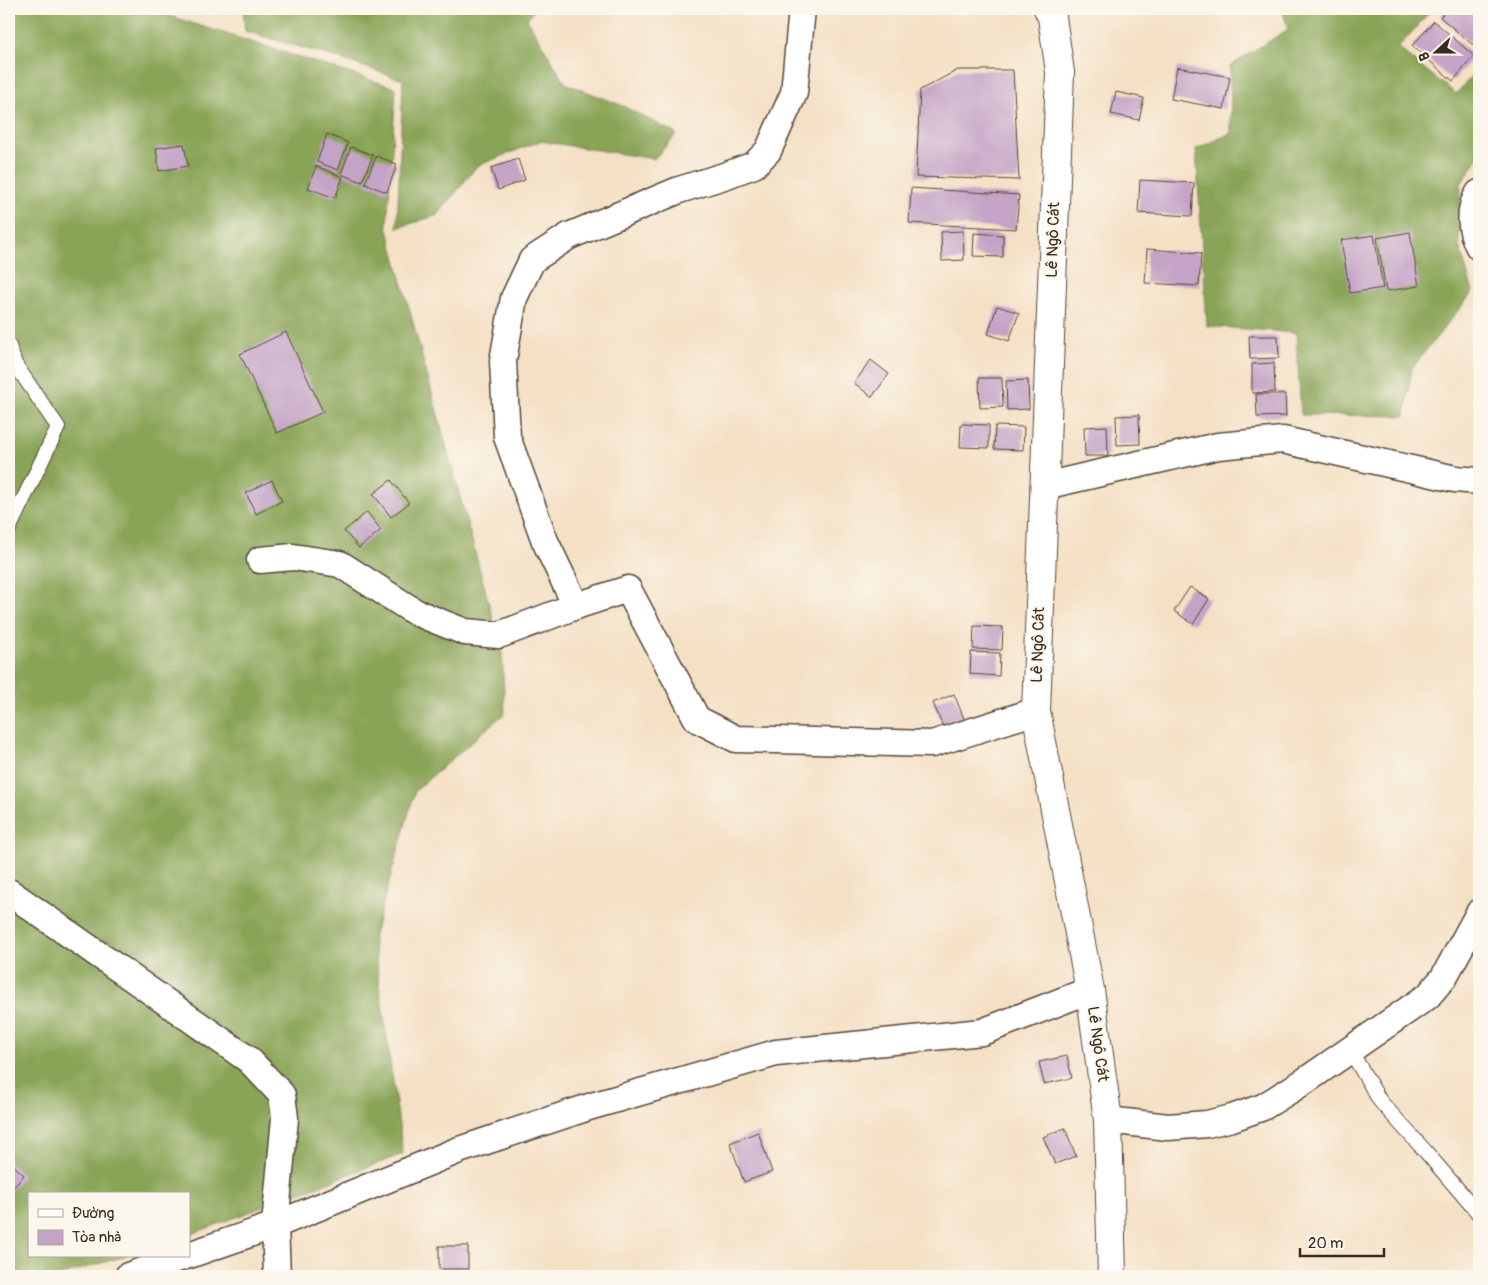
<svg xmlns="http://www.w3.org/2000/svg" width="1488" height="1285" font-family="Pangolin,sans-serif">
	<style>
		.forest { fill: #89a456; stroke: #62673a }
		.building { fill: #c4a3c6 }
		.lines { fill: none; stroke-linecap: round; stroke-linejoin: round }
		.service-casing { stroke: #574537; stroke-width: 16 }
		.minor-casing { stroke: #574537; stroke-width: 29 }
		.tertiary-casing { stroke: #574537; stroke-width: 30 }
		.service { stroke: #fff; stroke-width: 14 }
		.minor { stroke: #fff; stroke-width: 26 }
		.tertiary { stroke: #fff; stroke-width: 28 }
		.labels { text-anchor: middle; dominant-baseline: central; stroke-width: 4; stroke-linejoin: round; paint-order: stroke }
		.street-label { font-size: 16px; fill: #3b2a1e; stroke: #fbf7ec }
	</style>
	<rect width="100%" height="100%" fill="#fbf7ec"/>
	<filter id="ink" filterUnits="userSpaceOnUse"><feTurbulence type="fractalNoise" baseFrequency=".02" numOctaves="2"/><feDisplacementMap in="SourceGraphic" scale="10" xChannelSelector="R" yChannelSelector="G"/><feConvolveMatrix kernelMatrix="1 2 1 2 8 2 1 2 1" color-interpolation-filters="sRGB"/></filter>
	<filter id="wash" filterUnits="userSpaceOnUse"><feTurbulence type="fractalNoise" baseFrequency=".0096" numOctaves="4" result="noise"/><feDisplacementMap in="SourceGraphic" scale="20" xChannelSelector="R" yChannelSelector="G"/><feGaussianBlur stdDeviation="1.12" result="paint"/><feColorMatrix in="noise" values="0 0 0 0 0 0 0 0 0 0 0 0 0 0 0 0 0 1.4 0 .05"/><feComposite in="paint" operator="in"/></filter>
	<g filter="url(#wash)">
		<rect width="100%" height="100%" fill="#f4e0c5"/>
		<g class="forest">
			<path d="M9,9H148L396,88L387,226L502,652L505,713L415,791L373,938L403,1154L189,1235V1194H29V1256H126L58,1276H9Z"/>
			<path d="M243,9H535L527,19L565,83L621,105L677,134L654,159L540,141L477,166L438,215L397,228L403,80L338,58L245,31Z"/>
			<path d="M1282,9H1432L1398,48L1456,94L1479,68V157L1461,184L1459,245L1473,292L1412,368L1405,416L1301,415L1296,333L1207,326L1196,149L1231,133L1230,66L1288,29Z"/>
		</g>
		<g id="blocks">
			<g class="building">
				<path d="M1447,9H1479V50L1440,17Z"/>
				<path d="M1434,21L1474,56L1453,81L1412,46Z"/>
				<path d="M1177,67L1230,77L1224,109L1171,99Z"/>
				<path d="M958,70H1013L1019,180L916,177L920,90Z"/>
				<path d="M1116,92L1144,98L1139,120L1111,114Z"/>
				<path d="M327,134L348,143L338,170L317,162Z"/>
				<path d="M184,144L188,166L159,171L156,148Z"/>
				<path d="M351,147L373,155L362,182L341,174Z"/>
				<path d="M376,156L397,164L387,192L365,184Z"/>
				<path d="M518,159L525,180L498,190L491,168Z"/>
				<path d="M316,166L343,177L335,198L308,188Z"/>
				<path d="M1140,180L1194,183L1192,216L1138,213Z"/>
				<path d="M911,188L1019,195L1016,229L909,223Z"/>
				<path d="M963,231L964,260L942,261L941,232Z"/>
				<path d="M1410,232L1419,286L1386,291L1377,238Z"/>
				<path d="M974,233L1003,235V257L973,256Z"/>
				<path d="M1374,235L1383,288L1350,293L1341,240Z"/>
				<path d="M1147,249L1201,253L1199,286L1145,283Z"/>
				<path d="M997,306L1019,313L1009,341L988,334Z"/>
				<path d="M286,332L323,412L277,433L240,354Z"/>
				<path d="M1249,336H1278L1279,358L1250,359Z"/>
				<path d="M871,360L889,374L872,397L854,383Z"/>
				<path d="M1274,363L1275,392L1252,393V364Z"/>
				<path d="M979,378H1002L1003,407L980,408Z"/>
				<path d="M1028,380L1029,409L1007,410L1006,381Z"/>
				<path d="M1256,394H1285L1286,416L1257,417Z"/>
				<path d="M1139,415L1140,444L1117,445L1116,416Z"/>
				<path d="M961,424L989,425V448L960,447Z"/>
				<path d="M995,426L1024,427L1023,450L994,449Z"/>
				<path d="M1107,426L1108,456H1085L1084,427Z"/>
				<path d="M272,480L282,501L256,514L246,493Z"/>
				<path d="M391,480L409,503L391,517L373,494Z"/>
				<path d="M367,512L381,530L359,548L344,531Z"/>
				<path d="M1190,587L1209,599L1193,624L1174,611Z"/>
				<path d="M974,626L1003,627L1002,650L973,649Z"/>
				<path d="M971,652L1000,653L999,676L970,674Z"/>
				<path d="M954,694L965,721L944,729L933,703Z"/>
				<path d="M1067,1056L1072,1078L1044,1084L1039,1062Z"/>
				<path d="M1065,1128L1076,1156L1055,1164L1043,1137Z"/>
				<path d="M758,1132L772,1172L744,1182L730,1143Z"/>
				<path d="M9,1161L24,1175L9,1193Z"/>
				<rect x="439" y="1246" width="29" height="23"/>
				<rect x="439" y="1273" width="29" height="3"/>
				<path d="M505,1273V1276H477L476,1274Z"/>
			</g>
		</g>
	</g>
	<g filter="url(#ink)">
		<use href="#blocks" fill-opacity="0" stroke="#574537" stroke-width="1"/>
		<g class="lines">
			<defs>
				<g id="service">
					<path d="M9,346L15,364L58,427L9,529"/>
					<path d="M1350,1050L1380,1101L1426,1152L1479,1214"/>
				</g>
				<g id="minor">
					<path d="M802,9L794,93L768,151L754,165L724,176L679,190L569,236L532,260L514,298L503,361L507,437L545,541L576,606L628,589L697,719L736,739L932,744L1036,711"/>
					<path d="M1479,193C1468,208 1470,231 1479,247"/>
					<path d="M1044,486L1218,446L1283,440L1455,479L1479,481"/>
					<path d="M260,560L293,557L340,564L415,612L465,632L499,635L576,606"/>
					<path d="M9,892L249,1060L282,1095L285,1118L275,1225L277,1276"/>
					<path d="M1108,1120L1168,1127L1207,1124L1232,1118L1263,1107L1305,1081L1428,996L1444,977L1479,913"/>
					<path d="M189,1255L275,1225L459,1150L592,1106L776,1053L982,1032L1090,990"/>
					<path d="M128,1276L185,1256"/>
				</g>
				<path id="tertiary" d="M1048,9L1052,17L1060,72L1036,711L1090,990L1108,1120L1112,1276"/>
			</defs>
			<use href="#service" class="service-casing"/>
			<use href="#minor" class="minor-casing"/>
			<use href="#tertiary" class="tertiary-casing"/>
			<use href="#service" class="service"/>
			<use href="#minor" class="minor"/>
			<use href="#tertiary" class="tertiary"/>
		</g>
	</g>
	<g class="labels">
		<g class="street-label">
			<text transform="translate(1053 240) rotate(-88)">Lê Ngô Cát</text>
			<text transform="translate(1038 645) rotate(-88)">Lê Ngô Cát</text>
			<text transform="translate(1098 1044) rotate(82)">Lê Ngô Cát</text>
		</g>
	</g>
	<rect width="1488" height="1285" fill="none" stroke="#fbf7ec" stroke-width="30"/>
	<rect x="28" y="1192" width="162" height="65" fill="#fbf7ec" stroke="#aea59a"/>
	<rect x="38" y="1209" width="25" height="8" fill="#ffffff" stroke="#aea59a"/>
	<text x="72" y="1218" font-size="15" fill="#3b2a1e">Đường</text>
	<rect x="38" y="1230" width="25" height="15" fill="#c4a3c6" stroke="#aea59a"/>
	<text x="72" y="1242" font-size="15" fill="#3b2a1e">Tòa nhà</text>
	<g transform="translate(1436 52) rotate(249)" stroke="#fbf7ec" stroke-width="4" paint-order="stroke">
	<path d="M0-4L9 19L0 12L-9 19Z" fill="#3b2a1e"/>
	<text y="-8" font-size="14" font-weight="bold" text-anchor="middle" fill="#3b2a1e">B</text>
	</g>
	<path d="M1300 1248v8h84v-8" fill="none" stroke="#3b2a1e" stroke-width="2.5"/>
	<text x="1308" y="1248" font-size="15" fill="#3b2a1e" stroke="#fbf7ec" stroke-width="4" paint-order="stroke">20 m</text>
</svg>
